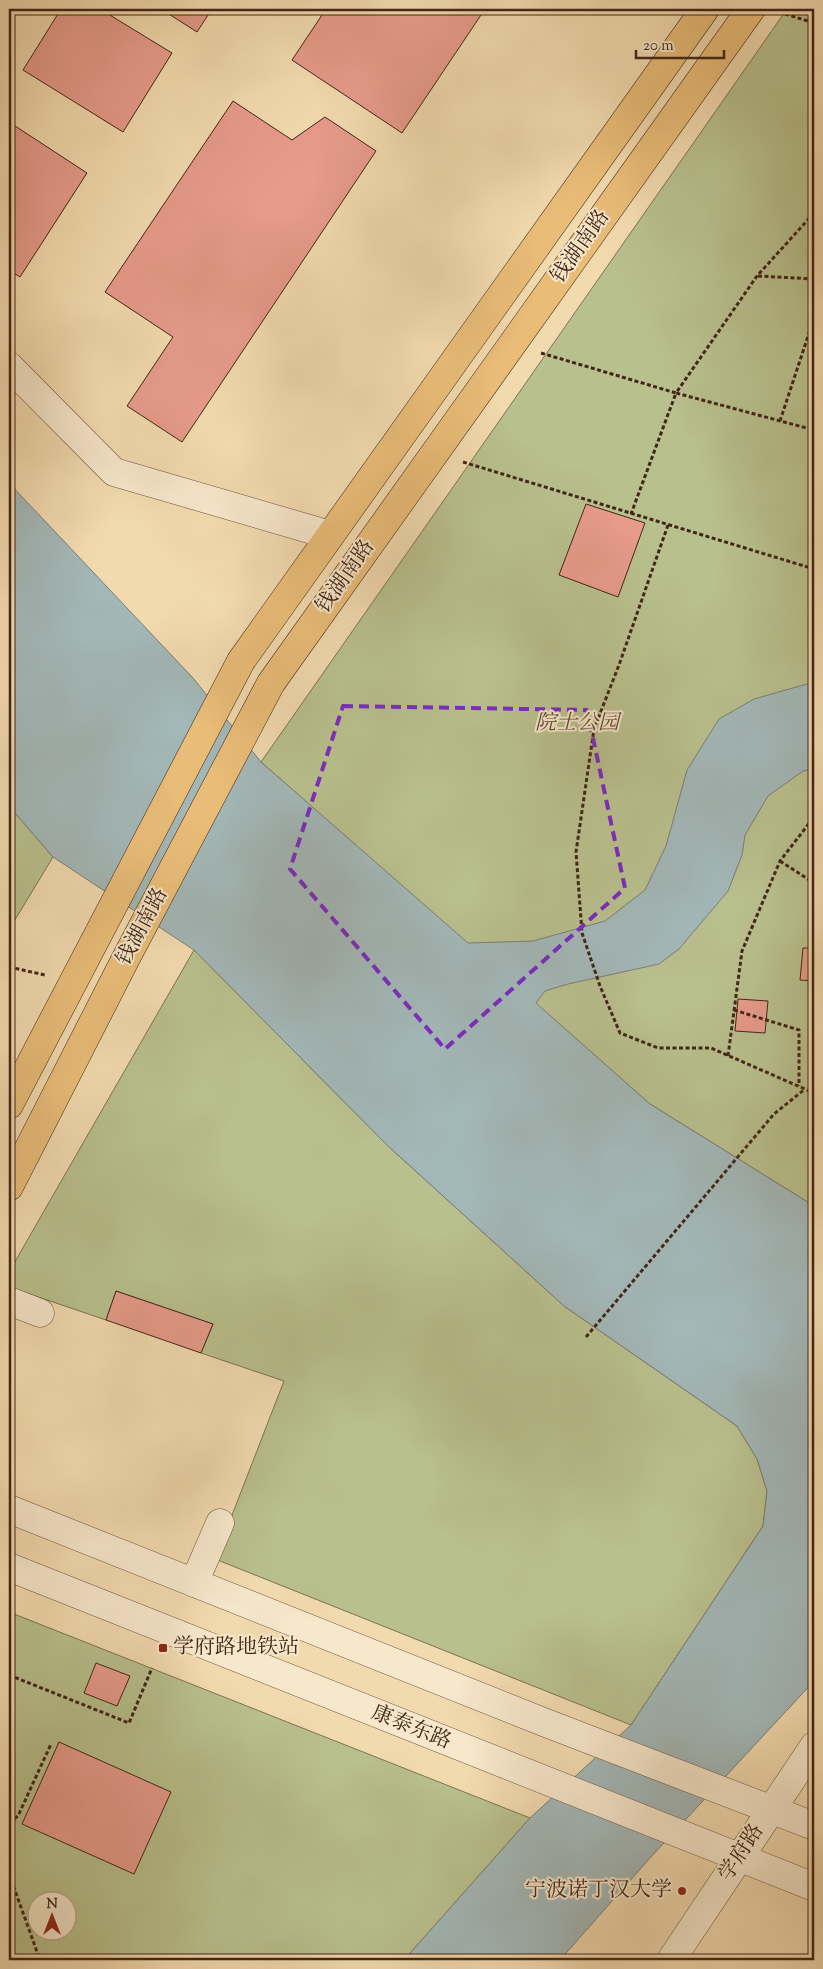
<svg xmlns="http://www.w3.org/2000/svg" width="823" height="1969" font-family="'Sorts Mill Goudy','Noto Serif SC',serif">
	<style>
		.green { fill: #b8c08d; stroke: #7d7252; fill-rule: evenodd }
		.water { fill: #a2b7b7; stroke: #7c7d77 }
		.building { fill: #e79b8b; stroke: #422517 }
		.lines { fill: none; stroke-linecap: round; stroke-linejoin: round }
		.minor-casing { stroke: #6e523d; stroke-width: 29 }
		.major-casing { stroke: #422517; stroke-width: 29 }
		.path { stroke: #422517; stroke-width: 3; stroke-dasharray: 4 2.5; stroke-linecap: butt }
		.minor { stroke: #f7e7cb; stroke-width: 28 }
		.major { stroke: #e9bd78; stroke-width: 28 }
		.marked { fill: none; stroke: #7b2cbf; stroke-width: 4; stroke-dasharray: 10 6; stroke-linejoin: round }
		.poi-dot { fill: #8f2418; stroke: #f7e7cb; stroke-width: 2 }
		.labels { text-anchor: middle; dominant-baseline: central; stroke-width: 4; stroke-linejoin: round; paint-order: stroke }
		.street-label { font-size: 21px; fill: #422517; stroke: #f7e7cb }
		.park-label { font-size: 21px; font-style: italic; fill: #604c34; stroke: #f7e7cb }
		.poi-label { font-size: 21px; fill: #422517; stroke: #f7e7cb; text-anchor: start }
	</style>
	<rect width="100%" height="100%" fill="#f2daaf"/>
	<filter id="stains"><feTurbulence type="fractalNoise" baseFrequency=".004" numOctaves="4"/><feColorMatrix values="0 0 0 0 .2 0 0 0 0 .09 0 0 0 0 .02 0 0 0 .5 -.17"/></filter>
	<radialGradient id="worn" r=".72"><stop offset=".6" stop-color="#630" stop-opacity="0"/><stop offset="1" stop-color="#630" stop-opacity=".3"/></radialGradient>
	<g class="green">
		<path d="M787,9H814V1206L650,1104L261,762Z"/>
		<path d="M9,806L53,857L10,928L9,927Z"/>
		<path d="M194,950L388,1146L564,1306L737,1426L757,1459L767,1491L763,1526L631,1725L215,1559L284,1381L201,1353L213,1324L116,1291L106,1320L9,1287V1272Z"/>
		<path d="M9,1612L530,1818L404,1960H9ZM38,1902H68V1932H38Z"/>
	</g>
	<path class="water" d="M9,483L193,678L261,762L468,943L533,941L605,921L645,890L666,846L687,770L719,719L754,699L814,682V769L803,771L768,796L745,835L742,855L728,891L679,949L659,964L568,984L545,991L536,1003L650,1104L814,1206V1681L650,1858L560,1960H404L530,1818L631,1725L763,1526L767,1491L757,1459L737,1426L564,1306L388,1146L194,950L53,857L9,806Z"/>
	<g class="building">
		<path d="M61,9H100L172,53L123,132L23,70Z"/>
		<path d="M161,9H212L197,32Z"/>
		<path d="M326,9H485L402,133L292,60Z"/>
		<path d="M233,101L292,140L325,117L376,151L182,442L127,406L173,337L105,292Z"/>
		<path d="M9,122L87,173L20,277L9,270Z"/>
		<path d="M586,504L645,523L618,597L559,575Z"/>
		<path d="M803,948H814V981L800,980Z"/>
		<path d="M738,999L768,1001L765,1033L735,1031Z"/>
		<path d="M116,1291L213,1324L201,1353L106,1320Z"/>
		<path d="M96,1663L130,1676L117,1706L84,1693Z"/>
		<path d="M59,1742L171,1792L134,1874L22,1824Z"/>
	</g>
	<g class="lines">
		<defs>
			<g id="minor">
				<path d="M9,366L114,472L330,535"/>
				<path d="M9,1301L40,1313"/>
				<path d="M9,1509L546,1723L814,1826"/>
				<path d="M9,1567L814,1887"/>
				<path d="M194,1583L220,1523"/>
				<path d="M671,1960L814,1746"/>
			</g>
			<g id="major">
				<path d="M9,1105L241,661L705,9"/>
				<path d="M9,1187L125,960L271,683L751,9"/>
			</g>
		</defs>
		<use href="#minor" class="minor-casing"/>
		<use href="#major" class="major-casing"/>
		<g class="path">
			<path d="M779,12L814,23"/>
			<path d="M814,213L757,276L676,393L814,430"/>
			<path d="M758,276L814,279"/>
			<path d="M541,353L676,393L631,514"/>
			<path d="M780,421L814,318"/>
			<path d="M463,462L814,569"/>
			<path d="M668,525L619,665L594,729L576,852L582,933L600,986L620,1033L658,1048H711L814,1093"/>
			<path d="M780,861L814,883"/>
			<path d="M9,967L45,975"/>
			<path d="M734,1010L799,1030V1086"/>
			<path d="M728,1056L742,951L780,861L814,817"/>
			<path d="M586,1337L774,1114L805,1089"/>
			<path d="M9,1675L129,1723L152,1668"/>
			<path d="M9,1822L18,1816L51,1744"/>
			<path d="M9,1874L40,1960"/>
		</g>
		<use href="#minor" class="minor"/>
		<use href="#major" class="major"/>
	</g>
	<path class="marked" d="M343,706L587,710L625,888L445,1049L290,869Z"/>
	<g class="poi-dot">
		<rect x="158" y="1643" width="10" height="10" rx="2.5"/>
		<circle cx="682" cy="1891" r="5"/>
	</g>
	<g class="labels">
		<g class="street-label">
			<text transform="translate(581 247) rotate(-55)">钱湖南路</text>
			<text transform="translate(346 577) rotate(-55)">钱湖南路</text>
			<text transform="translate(143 927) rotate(-62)">钱湖南路</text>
			<text transform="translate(411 1728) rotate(22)">康泰东路</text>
			<text transform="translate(742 1853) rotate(-57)">学府路</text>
		</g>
		<g class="park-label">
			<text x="577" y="724">院士公园</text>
		</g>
		<g class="poi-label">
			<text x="173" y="1648">学府路地铁站</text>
			<text x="672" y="1891" text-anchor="end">宁波诺丁汉大学</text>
		</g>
	</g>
	<rect width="823" height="1969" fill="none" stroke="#f2daaf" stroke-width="30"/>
	<rect x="10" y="10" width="803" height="1949" fill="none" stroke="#422517" stroke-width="2.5"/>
	<rect x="15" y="15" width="793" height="1939" fill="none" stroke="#422517"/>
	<g transform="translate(52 1916)"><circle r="24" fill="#f7e7cb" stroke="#af9983"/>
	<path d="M0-4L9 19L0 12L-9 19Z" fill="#8f2418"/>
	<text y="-8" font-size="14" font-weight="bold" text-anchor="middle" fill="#422517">N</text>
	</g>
	<path d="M636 50v8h88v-8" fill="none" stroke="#422517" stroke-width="2.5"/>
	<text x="643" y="50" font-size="15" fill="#422517" stroke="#f7e7cb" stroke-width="4" paint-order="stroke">20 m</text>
	<rect width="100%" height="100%" filter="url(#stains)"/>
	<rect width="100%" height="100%" fill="url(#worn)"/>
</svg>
